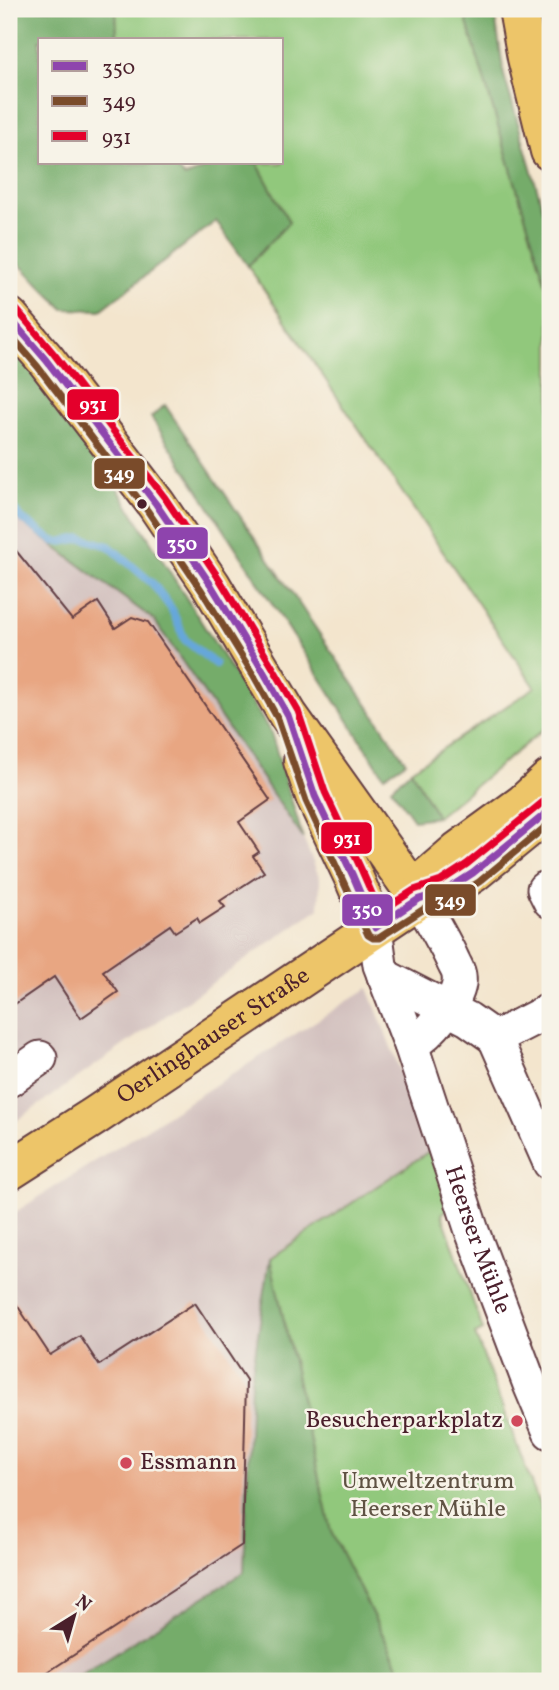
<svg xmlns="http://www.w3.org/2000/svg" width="559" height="1690" font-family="Vollkorn,serif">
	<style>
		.industrial { fill: #d1bfbd }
		.green { fill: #91c87b; stroke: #6e7453; stroke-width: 2 }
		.forest { fill: #74ac6b; stroke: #5f664b; stroke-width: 2 }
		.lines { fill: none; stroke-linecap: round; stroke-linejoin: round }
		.stream { stroke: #66a7da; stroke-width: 8 }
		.building { fill: #e8a682 }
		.minor-casing { stroke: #633d43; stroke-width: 37 }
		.major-casing { stroke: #633d43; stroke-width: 42 }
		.minor { stroke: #fff; stroke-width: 33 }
		.major { stroke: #edc569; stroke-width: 38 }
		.bus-1-casing { stroke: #f7f3e8; stroke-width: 12 }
		.bus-2-casing { stroke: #f7f3e8; stroke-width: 12 }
		.bus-3-casing { stroke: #f7f3e8; stroke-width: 12 }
		.bus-1 { stroke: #8e44ad; stroke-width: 7 }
		.bus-2 { stroke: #7a4b2a; stroke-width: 7 }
		.bus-3 { stroke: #e4002b; stroke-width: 7 }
		.bus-dot { fill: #4a1f2b; stroke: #f7f3e8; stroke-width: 2.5 }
		.poi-dot { fill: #d1495b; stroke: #f7f3e8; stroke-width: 2.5 }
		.labels { text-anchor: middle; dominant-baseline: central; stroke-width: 5; stroke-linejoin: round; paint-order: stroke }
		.street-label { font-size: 24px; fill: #4a1f2b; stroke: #f7f3e8 }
		.poi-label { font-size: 24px; fill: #4a1f2b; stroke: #f7f3e8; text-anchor: end }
		.park-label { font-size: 24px; fill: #5f5243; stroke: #f7f3e8 }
		.line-badge { stroke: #f7f3e8; stroke-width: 2.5 }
		.badge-label { font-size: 19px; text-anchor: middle; font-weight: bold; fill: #fff }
	</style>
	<rect width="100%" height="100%" fill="#f7f3e8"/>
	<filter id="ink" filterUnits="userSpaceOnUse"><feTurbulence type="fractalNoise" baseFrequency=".0143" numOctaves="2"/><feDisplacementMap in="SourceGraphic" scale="14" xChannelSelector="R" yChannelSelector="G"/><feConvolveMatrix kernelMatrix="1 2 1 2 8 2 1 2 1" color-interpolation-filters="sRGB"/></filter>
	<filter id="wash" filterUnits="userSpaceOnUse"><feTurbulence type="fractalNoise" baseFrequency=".00686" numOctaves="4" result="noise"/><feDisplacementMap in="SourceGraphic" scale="28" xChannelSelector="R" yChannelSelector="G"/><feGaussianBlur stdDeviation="1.57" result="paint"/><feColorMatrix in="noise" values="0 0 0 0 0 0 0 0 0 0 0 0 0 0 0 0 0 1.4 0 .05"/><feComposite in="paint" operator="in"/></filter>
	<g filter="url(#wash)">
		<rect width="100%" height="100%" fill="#f3e5cd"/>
		<g class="industrial">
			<path d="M9,513L154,620L303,838L320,879L319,908L9,1126Z"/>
			<path d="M368,988L431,1150L250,1380L244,1572L71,1681H9V1216Z"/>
		</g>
		<g class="green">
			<path d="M116,9H463L550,298V724L437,817L411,770L535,687L248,266L289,222L257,163H282V40H117Z"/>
			<path d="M431,1150L451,1206L442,1214L483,1330L475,1334L544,1517L550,1516V1681H406L331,1532L270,1258Z"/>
		</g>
		<g class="forest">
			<path d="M9,9H116L117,40H40V163H170L185,177L218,163H257L289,222L248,266L216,221L101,310L64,309L9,254Z"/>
			<path d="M463,9H494L504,75L550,233V298Z"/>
			<path d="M9,344L72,416L271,733L303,838L154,620L9,513Z"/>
			<path d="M165,405L406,762L384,776L151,417Z"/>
			<path d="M411,770L437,817L414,820L391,788Z"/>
			<path d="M270,1258L331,1532L406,1681H71L244,1572L251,1380Z"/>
		</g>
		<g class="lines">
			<path class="stream" d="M9,505L22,519L53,541L60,542L82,538L109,546L153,584L171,608L185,640L215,664"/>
		</g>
		<g id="blocks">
			<g class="building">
				<path d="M9,542L72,620L98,602L115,628L132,617L148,622L270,800L239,822L259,852L253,856L264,872L220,901L225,907L200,923L197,918L175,932L170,925L103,971L118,992L81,1018L54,977L9,1008Z"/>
				<path d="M9,1293L50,1355L80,1336L99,1365L195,1303L246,1380L242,1545L34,1681H9Z"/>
			</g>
		</g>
	</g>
	<g filter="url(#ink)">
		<use href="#blocks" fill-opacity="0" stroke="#633d43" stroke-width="2"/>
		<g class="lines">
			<defs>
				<g id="minor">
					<path d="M544,889L550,901"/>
					<path id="s1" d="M375,928L380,965L411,1045L472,1231L529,1382L550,1432"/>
					<path d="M384,976L468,1019L495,1038L550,1010"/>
					<path d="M495,1038L550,1163"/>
					<path d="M411,1045C428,1035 463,998 459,976C459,971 455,966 453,961C443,939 431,919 419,899"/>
					<path d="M9,1080L40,1058"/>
				</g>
				<g id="major">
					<path d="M518,9L527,58L550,151"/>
					<path d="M9,317L46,360L156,504L211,585L288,715L419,899"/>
					<path d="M303,761L315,796L353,876L375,928"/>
					<path d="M422,890L428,877L458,851L524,803L550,779"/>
					<path id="s2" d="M9,1171L95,1116L419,899L445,891L473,873L550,810"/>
				</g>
			</defs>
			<use href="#minor" class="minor-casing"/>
			<use href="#major" class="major-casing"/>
			<use href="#minor" class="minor"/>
			<use href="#major" class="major"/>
			<defs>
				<path id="bus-1" d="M9,317L46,360L156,504L211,585L263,671L288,715L315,796L353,876L375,928L419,899L445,891L473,873L550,810"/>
				<path id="bus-2" d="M9,333L38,367L147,510L202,591L254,676L278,719L306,801L368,935L373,938H379L424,909L450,900L479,882L550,823"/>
				<path id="bus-3" d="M17,310L54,354L165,498L220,580L272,666L298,711L325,792L362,871L380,912L414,890L441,881L467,864L543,802"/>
			</defs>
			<use href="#bus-1" class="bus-1-casing"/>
			<use href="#bus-2" class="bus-2-casing"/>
			<use href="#bus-3" class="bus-3-casing"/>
			<use href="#bus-1" class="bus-1"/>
			<use href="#bus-2" class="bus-2"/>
			<use href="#bus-3" class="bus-3"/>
		</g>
	</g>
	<circle class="bus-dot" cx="142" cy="504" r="6"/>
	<g class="poi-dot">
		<circle cx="517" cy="1421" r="7"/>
		<circle cx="126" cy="1463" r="7"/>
	</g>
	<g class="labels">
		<g class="street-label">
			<text stroke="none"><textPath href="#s2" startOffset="245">Oerlinghauser Straße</textPath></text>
			<text stroke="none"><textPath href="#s1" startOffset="329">Heerser Mühle</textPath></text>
		</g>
		<g class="poi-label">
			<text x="503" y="1421">Besucherparkplatz</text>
			<text x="140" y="1463" text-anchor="start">Essmann</text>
		</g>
		<g class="park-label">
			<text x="428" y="1482">Umweltzentrum<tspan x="428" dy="28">Heerser Mühle</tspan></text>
		</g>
	</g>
	<g class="line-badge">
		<rect x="66" y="388" width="54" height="33" rx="7" fill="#e4002b"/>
		<rect x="93" y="457" width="53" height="33" rx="7" fill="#7a4b2a"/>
		<rect x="156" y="526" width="53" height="34" rx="7" fill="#8e44ad"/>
		<rect x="320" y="821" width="53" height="34" rx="7" fill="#e4002b"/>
		<rect x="424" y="883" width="53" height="34" rx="7" fill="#7a4b2a"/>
		<rect x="341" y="893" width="53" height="34" rx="7" fill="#8e44ad"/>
	</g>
	<g class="badge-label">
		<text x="93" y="411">931</text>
		<text x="119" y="480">349</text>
		<text x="182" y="550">350</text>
		<text x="347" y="845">931</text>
		<text x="450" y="907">349</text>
		<text x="367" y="916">350</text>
	</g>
	<rect width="559" height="1690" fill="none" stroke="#f7f3e8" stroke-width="35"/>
	<rect x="38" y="38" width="245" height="126" fill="#f7f3e8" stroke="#b29e9c" stroke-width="2"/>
	<rect x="52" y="61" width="35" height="10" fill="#8e44ad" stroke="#b29e9c" stroke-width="2"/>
	<text x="102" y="74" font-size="21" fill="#4a1f2b">350</text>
	<rect x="52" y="96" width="35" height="10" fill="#7a4b2a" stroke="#b29e9c" stroke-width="2"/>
	<text x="102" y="108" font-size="21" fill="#4a1f2b">349</text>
	<rect x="52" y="131" width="35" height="10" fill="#e4002b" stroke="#b29e9c" stroke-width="2"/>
	<text x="102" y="144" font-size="21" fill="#4a1f2b">931</text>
	<g transform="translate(74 1616) rotate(37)" stroke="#f7f3e8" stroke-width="5" paint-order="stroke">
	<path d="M0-5L12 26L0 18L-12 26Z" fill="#4a1f2b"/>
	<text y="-10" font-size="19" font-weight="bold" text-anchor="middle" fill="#4a1f2b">N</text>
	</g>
</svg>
